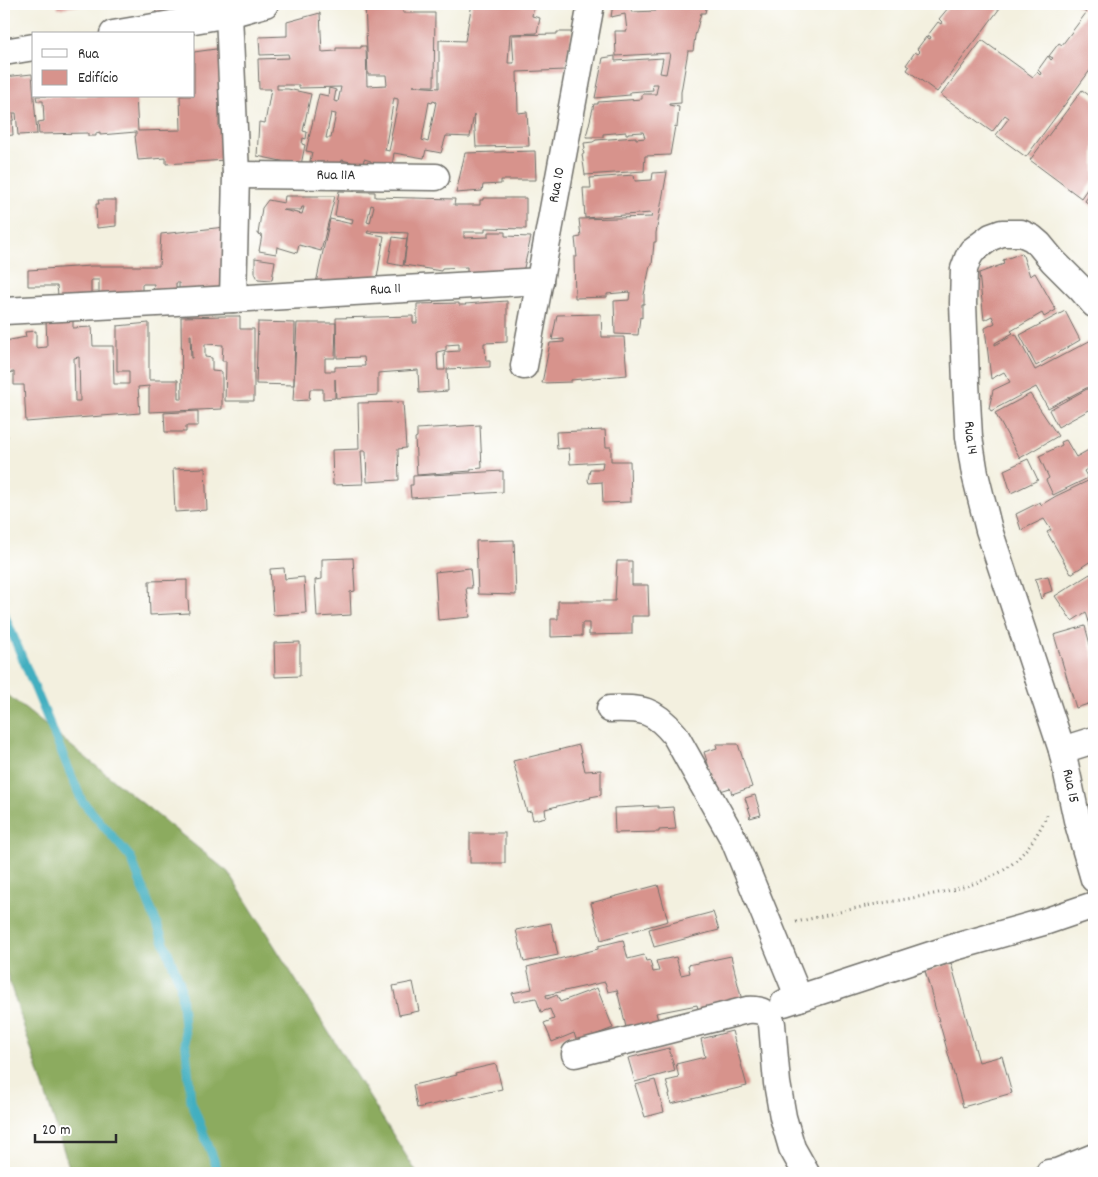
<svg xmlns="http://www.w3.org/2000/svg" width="1098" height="1177" font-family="Dekko,sans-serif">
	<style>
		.forest { fill: #8cab5f; stroke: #5c6b45 }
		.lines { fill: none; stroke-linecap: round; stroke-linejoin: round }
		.stream { stroke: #42afc0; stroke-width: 9 }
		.building { fill: #d7938c; fill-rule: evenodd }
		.minor-casing { stroke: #71706a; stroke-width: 29 }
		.path { stroke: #71706a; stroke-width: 3; stroke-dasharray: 1 4; stroke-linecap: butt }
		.minor { stroke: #fff; stroke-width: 26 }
		.labels { text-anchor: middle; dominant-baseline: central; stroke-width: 5; stroke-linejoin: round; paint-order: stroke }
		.street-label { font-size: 15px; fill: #2b2b2b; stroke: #fff }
	</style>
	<rect width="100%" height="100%" fill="#fff"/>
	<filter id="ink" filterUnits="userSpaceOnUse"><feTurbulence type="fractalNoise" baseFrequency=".02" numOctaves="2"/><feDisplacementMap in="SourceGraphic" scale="10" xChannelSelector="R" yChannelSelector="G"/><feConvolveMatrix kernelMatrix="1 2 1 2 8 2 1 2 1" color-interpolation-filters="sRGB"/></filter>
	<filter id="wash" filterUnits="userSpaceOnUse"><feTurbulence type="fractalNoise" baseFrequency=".0096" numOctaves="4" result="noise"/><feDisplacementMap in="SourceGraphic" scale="20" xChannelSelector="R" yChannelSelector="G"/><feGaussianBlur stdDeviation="1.12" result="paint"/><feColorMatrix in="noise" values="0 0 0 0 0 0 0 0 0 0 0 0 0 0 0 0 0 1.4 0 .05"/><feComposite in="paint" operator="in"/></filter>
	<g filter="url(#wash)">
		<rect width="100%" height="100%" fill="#f3f0df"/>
		<path class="forest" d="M4,692L228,872L417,1173H71L4,965Z"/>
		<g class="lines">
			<path class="stream" d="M4,614L82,801L131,858L180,983L191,1101L219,1173"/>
		</g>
		<g id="blocks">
			<g class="building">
				<path d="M57,4H83V5L58,9Z"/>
				<path d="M154,4H204L205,8L158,20Z"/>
				<path d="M365,4H403V13H435L434,86H413L439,88V40L465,41L472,4H534L532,16L540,18L537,33L510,34L508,63H514L512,35L557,34V32H572L565,70L517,72L518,113L527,112L529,146L476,147L474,114L470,137L446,136L441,153L426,150L424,158L394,153L392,166L370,167L371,161L364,159L363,165L342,160L340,169L311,166L312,161H310L312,152L306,151L319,94L328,96L329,88L336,90L334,101L338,102L341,87L299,88V85H277V89H288L311,94L303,131L307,132L306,139L303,138L302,144L305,145L301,165L257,156L259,122L265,123L271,89H259L258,59L289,58L288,54L260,55L259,37L287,36V22L320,13L322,52L336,51V48H361V46H366L367,86L387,85L386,75H368ZM394,98L398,99V104L391,136L392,137L389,151L385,150ZM433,101L436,102L428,142L422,140L429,102L432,103ZM331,113L336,114L331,138H326Z"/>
				<path d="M613,4H629L632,12L656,11L655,4H707L705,13H701L695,36L693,51H688L681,92V103L669,104V105L679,107L677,127L675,126L670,155L645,156L644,171L585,175L582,154H584L583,150L585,149L584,143L593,142L596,140L636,137V139L645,138L643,132L628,133V134H626V132L603,134V137H586L594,104H598V102L642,99V94H656L658,84H652L653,90L630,92V95L595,98L603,58L615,56V61L663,58L660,73L666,74L670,53L616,56L615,31H627L625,14L611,17Z"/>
				<path d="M950,4H1003L937,92L907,70L909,67L906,65L915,52L918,54L920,52L917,49L926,37L930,39L931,37L928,35L938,22L941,24L942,22L939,19L949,7L952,9L953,7Z"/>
				<path d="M1075,4H1094V65L1026,157L996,135L1009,118L1005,115L992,132L941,95L982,40L1033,77L1037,72L1040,75L1041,73L1038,70L1048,56L1051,60L1053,58L1049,56L1059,43L1062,45L1086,13Z"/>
				<path d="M223,48L219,93V128H226V160L166,164V158L138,160L135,136H136V132L100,135V132L96,133V136H88V133L39,134L38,122L44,121L43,101H37L36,96H136L138,131L181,130L180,96H194V52Z"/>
				<path d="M32,74L37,134L18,135L16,113H13L14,120H12L13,135L4,136V77Z"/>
				<path d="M1082,90L1094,99V179L1081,198L1030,160Z"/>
				<path d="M535,151L536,180H501V184L483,185L482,191L456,193L465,153Z"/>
				<path d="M667,172L656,233V242H654L652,265L650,266L644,295V304H642V318L640,317L638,335L615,334L614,301L629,300L630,292L607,294V297L575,298L574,257H577L575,238L581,237L579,219L652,217L651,213L585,218L583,188H591L590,178L634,175L635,181L652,180L653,173Z"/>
				<path d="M1094,188V208L1085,201Z"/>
				<path d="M339,191L375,192V197L455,199L454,205H480V200H483V198H526V229L485,228V232H464V238L488,237V232H505V236L531,237L523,272L467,275V267L442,268L441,271L404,265L408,233L368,231L367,233L384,236L377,278H358L357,281L316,283L330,219L352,224L353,219L335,216ZM371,205L374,206L370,223L367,222Z"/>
				<path d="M285,196H335L321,251L299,245L297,253L277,247L276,254L259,251L262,235L258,234L262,208L268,200L284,203ZM302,207H304L302,214L283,210H301Z"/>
				<path d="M98,200H116V226L97,228L96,204H99Z"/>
				<path d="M225,227V298L179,300V283H176V301L153,293L154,284H142V302L59,304L57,286H28V270L91,266H159L161,234ZM91,280H99V294H91Z"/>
				<path d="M393,237L407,239L403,266L388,263Z"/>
				<path d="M1022,253L1030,276L1035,273L1056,310L1044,317L1042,313L1011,331L1013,333L995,343V345L1016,334L1035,370L1093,339L1094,342V358L1092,359L1094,361V384L1048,408L1036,387L991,411L989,408L993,390L1010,382L1004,372L991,379L985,328L995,323L992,316L984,320L979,273L1004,264L1003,260Z"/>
				<path d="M255,258L275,261L272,280L258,279L255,273Z"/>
				<path d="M507,301V342L484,343V347H485L486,361H490V367L447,369L448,391L419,393L418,370L378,373V395L336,398L335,379V398L323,399V389H310L309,400L293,401L297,323H336L335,358H325V371H335V367L365,366L364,357L337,358L336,318L413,316V323H417V304L459,303V305H466L465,304ZM459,344V351L444,352L445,370H438L437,352L446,350V345Z"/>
				<path d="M1065,311L1080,340L1036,366L1020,335Z"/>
				<path d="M601,314L602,337H624L627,375L571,380V382L542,383L550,343L564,342V339L552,340L557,315Z"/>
				<path d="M223,316H240V329H254V401H225L226,361H222L223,345L205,344V357L212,358V371L222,372V409L149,412V386L138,387L140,413L26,422L24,385H14V372L4,373L5,341L26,337L25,332L36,331V348L47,347L46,319L73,317V328L92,327L93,346H113L114,384H129V371H117V326L149,323V380H178V399H182L181,317ZM190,335H191L192,358H191ZM79,357L80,401H75L74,358Z"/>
				<path d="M258,322L295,323L294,385L256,384Z"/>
				<path d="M1094,385V415L1091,409L1058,427L1049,410Z"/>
				<path d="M1030,394L1058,436L1020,458L995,413Z"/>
				<path d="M403,402L406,448L398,449L399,480L367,482L366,451H361L363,484L333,485L332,450L359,449L358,403Z"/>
				<path d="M198,411V426H186V432H165L164,413Z"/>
				<path d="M4,421L8,437L4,438Z"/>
				<path d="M480,425L482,468L471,469V471L417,475L415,438L417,437V429Z"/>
				<path d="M605,430L606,447H611V461H630L631,502L603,503L602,482L589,483L588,480L590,469H602L603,462L570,464L569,448L557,449L556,432Z"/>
				<path d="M1066,440L1076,457L1094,447V474L1090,467L1084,471L1088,478L1053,495L1046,480L1049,478L1039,456L1062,445L1061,442Z"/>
				<path d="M1028,459L1038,480L1011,493L1004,470Z"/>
				<path d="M205,468L207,510L175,512L173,469Z"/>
				<path d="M503,471V492L411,498L410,485H413V476Z"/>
				<path d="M1090,480L1093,485L1094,483V559L1071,574L1047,532L1051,530L1044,519L1021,530L1016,514L1040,502L1041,505L1056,496Z"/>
				<path d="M514,540L516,595L478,594L476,541Z"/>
				<path d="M353,558L355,591L350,592L351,615L317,617L315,580L322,579V559Z"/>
				<path d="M617,561H632V585H648L649,616H632V634L589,635V623H582V636L551,637V619H558V601H615Z"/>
				<path d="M284,568L285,579L304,577L306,613L273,615L270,569Z"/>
				<path d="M470,568L472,588H466L470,617L438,620L435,572Z"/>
				<path d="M1090,574L1094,581V639L1086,612L1072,621L1055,596Z"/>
				<path d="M1048,576L1052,591L1044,594V596L1041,599L1035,579Z"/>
				<path d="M187,580V600H188L189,613L150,615L149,581Z"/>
				<path d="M1085,626L1094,659V702L1076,708L1054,635Z"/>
				<path d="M300,642V676L275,677L274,643Z"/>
				<path d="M716,744H738L752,787L732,794L730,788L717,792L704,752L717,748Z"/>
				<path d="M579,745L585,771L601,770V795L590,797L591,798L545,809L546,817L533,820L531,811L527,812L513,761Z"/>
				<path d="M755,795L761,815L750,818L749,817L751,816L745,798Z"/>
				<path d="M658,806V808L673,807L676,829L659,830V832L615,833L614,808Z"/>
				<rect x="470" y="833" width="35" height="30"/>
				<path d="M658,885L668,921L601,940L591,903Z"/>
				<path d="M713,912L719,930L654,947L649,929Z"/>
				<path d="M551,923L558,955L524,962L516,930Z"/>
				<path d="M623,940L628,959L644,955L646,961L650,960L653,972L659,971L656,961L676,957L681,975L690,973L688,965L731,956L744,1009L701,1021L697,1005L656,1013L661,1031L625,1039L621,1028L626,1027L617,990L608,992L605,982L546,995L547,999L557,995L560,1002L597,988L613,1028L577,1042L574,1033L552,1042L544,1023L554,1019L550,1009L541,1012L536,998L514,1002L512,993L532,989L527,967L598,949V946Z"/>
				<path d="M951,963L979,1062L1002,1056L1012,1093L963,1107L925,971Z"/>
				<path d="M413,982L419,1011L399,1015L393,986Z"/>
				<path d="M732,1031L747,1086L671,1104L669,1094H670L666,1081L679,1078L676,1064L705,1057L701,1039Z"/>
				<path d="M669,1048L675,1071L635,1082L628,1058Z"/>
				<path d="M496,1064L502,1089L417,1108L413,1085L457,1075L456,1073Z"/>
				<path d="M655,1080L664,1112L645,1117L635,1085Z"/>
			</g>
		</g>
	</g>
	<g filter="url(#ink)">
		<use href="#blocks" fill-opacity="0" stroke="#71706a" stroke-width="1"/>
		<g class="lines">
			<defs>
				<g id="minor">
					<path d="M227,4L229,14L236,175L233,299"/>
					<path d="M113,34L229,14L265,4"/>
					<path d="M4,52L34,47"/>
					<path id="s1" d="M236,175L436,177"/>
					<path id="s2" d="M1094,304L1081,289L1053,261L1039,244L1032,238L1021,233H1002L991,237L972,251L968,258L964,269L963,303L966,383L969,437L975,474L989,530L1062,750L1077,820L1094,879"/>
					<path id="s3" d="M4,311L233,299L540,281"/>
					<path id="s4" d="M524,366L591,4"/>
					<path d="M610,709C642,708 654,709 675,735L734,840L799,998"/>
					<path d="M1062,750L1094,740"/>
					<path d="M784,1003L955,947L1047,921L1094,905"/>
					<path d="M575,1054L747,1010C759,1009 768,1011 772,1024L777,1083L783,1117L792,1148L806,1173"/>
					<path d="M1049,1173L1057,1172L1094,1157"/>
				</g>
			</defs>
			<use href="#minor" class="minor-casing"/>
			<path class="path" d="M796,922C819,917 843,911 866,906C906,898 981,891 1012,864C1027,851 1039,833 1047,815"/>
			<use href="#minor" class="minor"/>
		</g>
	</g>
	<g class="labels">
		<g class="street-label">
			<text stroke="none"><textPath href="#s1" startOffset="100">Rua 11A</textPath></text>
			<text stroke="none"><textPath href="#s4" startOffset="184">Rua 10</textPath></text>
			<text stroke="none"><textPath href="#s3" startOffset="382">Rua 11</textPath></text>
			<text stroke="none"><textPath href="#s2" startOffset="346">Rua 14</textPath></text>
			<text stroke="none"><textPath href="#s2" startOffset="709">Rua 15</textPath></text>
		</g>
	</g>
	<rect width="1098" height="1177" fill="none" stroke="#fff" stroke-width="20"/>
	<rect x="32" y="32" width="162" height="65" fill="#ffffff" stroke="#aaaaaa"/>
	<rect x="42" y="49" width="25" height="8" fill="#ffffff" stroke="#aaaaaa"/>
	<text x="78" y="58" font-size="15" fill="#2b2b2b">Rua</text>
	<rect x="42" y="70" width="25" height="15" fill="#d7938c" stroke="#aaaaaa"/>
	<text x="78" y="82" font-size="15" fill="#2b2b2b">Edifício</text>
	<path d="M35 1134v8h81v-8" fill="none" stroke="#2b2b2b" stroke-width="2.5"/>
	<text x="42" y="1134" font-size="15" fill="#2b2b2b" stroke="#ffffff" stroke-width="4" paint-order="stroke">20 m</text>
</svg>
